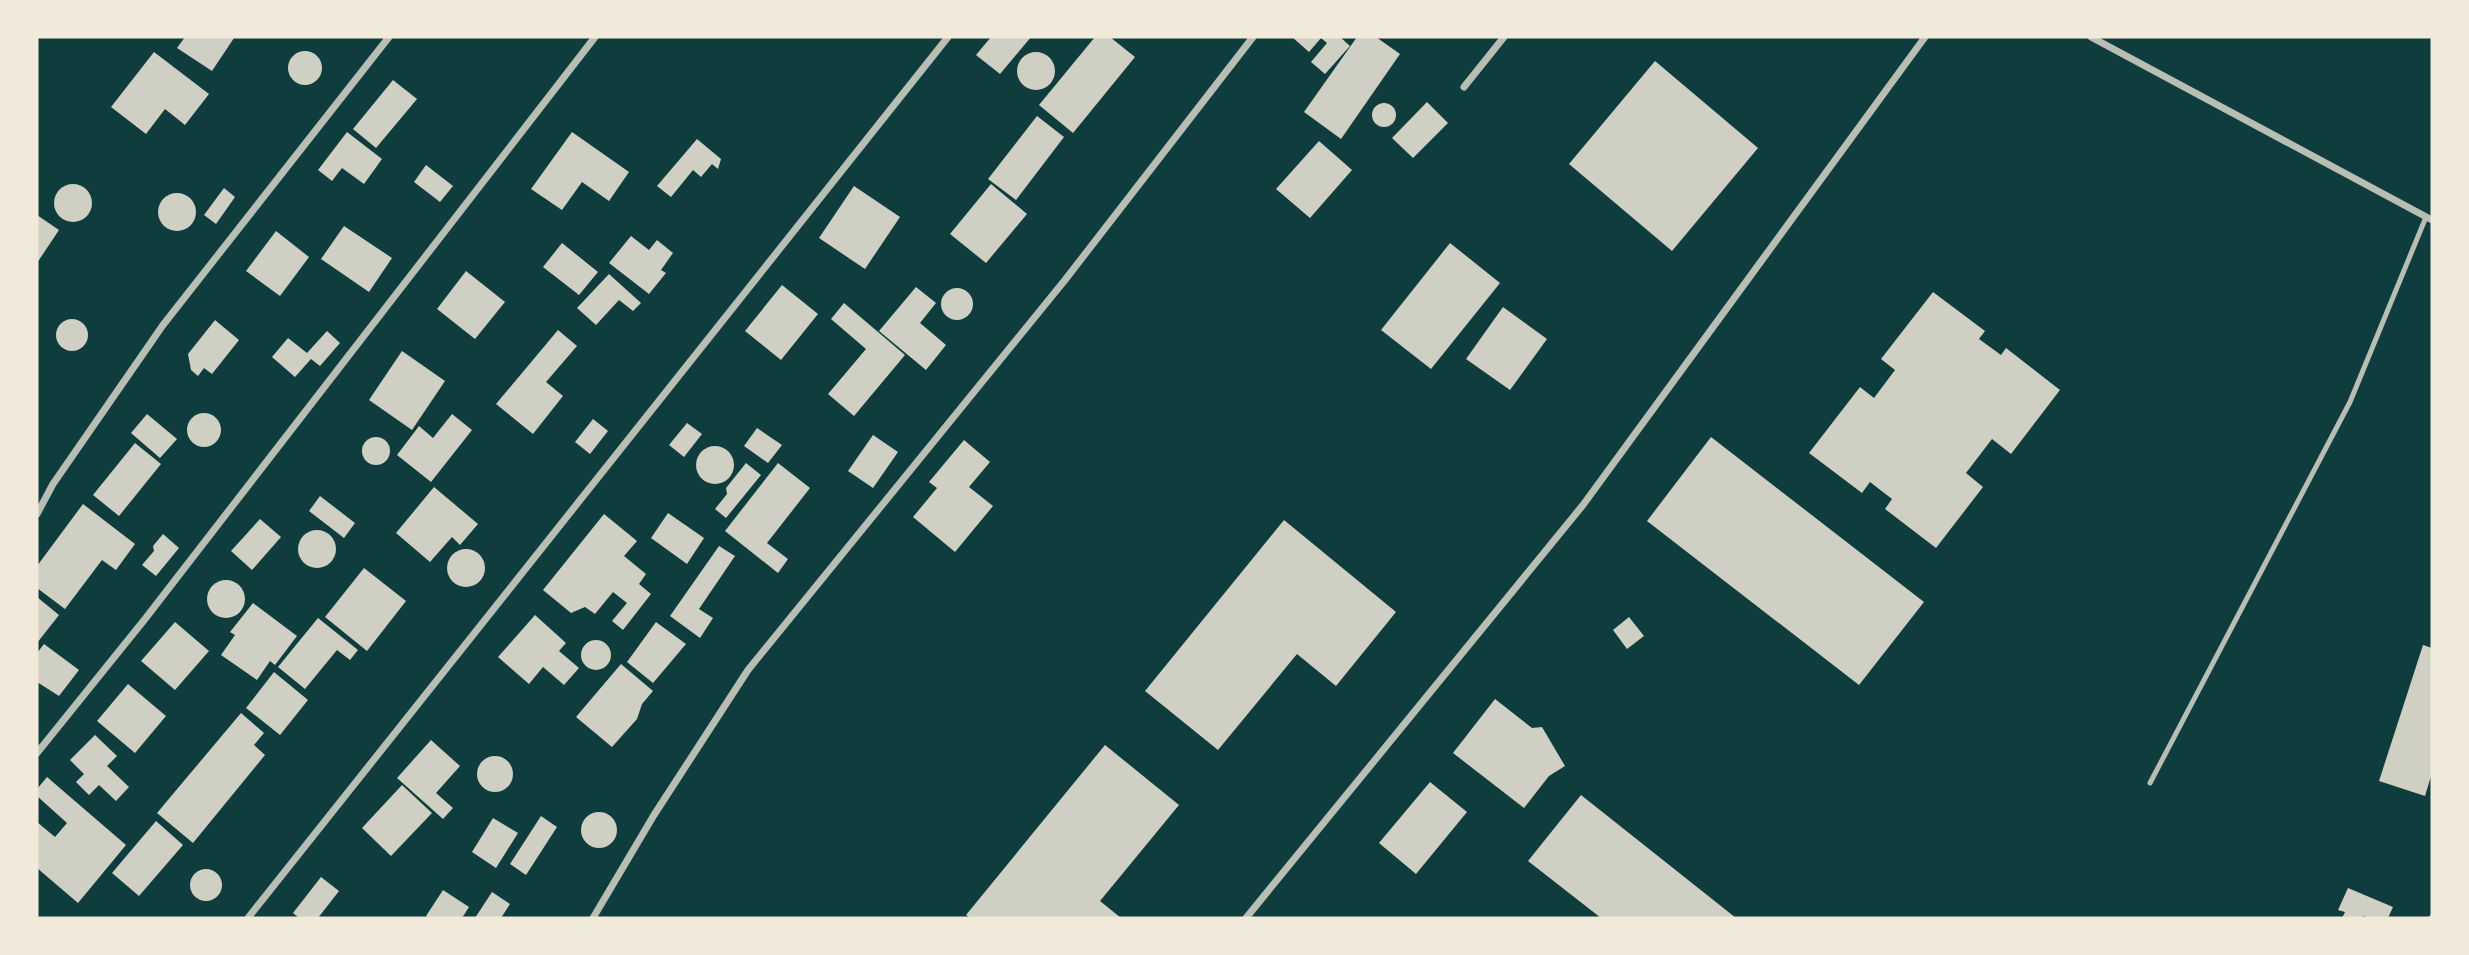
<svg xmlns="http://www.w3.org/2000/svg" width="2469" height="955" font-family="'Golos Text',sans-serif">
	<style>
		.building { fill: #cfcfc3 }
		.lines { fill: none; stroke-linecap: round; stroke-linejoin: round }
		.service { stroke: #b8beb3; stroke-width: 5 }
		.minor { stroke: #b8beb3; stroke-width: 7 }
	</style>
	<rect width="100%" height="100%" fill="#0f3d3e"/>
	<g class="building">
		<path d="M185,37H232L234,38L212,71L177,48Z"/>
		<path d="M991,37H1031L1000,74L976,55Z"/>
		<path d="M1095,37H1110L1135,57L1073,133L1039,105Z"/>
		<path d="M1292,37H1340L1350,46L1325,74L1311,62L1327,43L1321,38L1309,52Z"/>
		<path d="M1357,37H1376L1400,54L1341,139L1304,112Z"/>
		<circle cx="305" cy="68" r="17"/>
		<path d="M154,52L209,94L185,125L165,109L146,134L111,107Z"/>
		<circle cx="1036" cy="71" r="19"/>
		<path d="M1655,61L1758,148L1672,251L1569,164Z"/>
		<path d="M393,80L417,99L376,148L353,129Z"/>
		<path d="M1427,102L1448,123L1413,158L1392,138Z"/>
		<circle cx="1384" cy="115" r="12"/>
		<path d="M1037,116L1064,137L1016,200L988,179Z"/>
		<path d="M347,132L382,159L364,184L342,168L332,181L318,170Z"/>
		<path d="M572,132L629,172L609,201L582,182L562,210L531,189Z"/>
		<path d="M697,139L721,159L718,169L712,164L701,177L693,170L671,197L657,186Z"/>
		<path d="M1319,141L1352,170L1310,218L1276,189Z"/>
		<path d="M426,165L453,186L440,202L414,182Z"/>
		<path d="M991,184L1027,214L986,263L950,234Z"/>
		<circle cx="73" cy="203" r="19"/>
		<path d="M854,186L900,217L865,269L819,238Z"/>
		<path d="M224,188L235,197L216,224L204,215Z"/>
		<circle cx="177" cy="212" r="19"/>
		<path d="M37,215L59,230L37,263Z"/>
		<path d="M344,226L392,258L369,292L321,259Z"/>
		<path d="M276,231L309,257L280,296L246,271Z"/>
		<path d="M631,236L649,250L657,240L673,253L661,270L666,273L649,294L609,263Z"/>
		<path d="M562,243L598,272L579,295L543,267Z"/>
		<path d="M1450,243L1500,283L1431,369L1381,330Z"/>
		<path d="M466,271L505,302L475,339L437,309Z"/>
		<path d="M609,274L641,303L633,311L619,300L596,325L577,308Z"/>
		<path d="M782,285L818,314L781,360L745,331Z"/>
		<path d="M916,287L936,303L920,323L946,345L926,370L879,331Z"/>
		<circle cx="957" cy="304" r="16"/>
		<path d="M1933,292L1985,331L1979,339L2001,355L2006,348L2060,390L2011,454L1992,439L1966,473L1983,487L1936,548L1885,509L1892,499L1870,482L1862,493L1809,453L1860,387L1874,398L1895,370L1881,359Z"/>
		<path d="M844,303L905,355L854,416L828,394L866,349L831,319Z"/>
		<path d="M1503,307L1547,339L1510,390L1466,359Z"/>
		<circle cx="72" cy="335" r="16"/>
		<path d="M215,320L239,340L212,374L204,368L198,376L191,370L188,354Z"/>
		<path d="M558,330L577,346L546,382L563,396L533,434L496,404Z"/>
		<path d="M327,331L340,343L320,366L311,359L295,377L272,357L288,338L307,353Z"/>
		<path d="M402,351L445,381L412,430L369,400Z"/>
		<circle cx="204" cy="430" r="17"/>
		<path d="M147,414L177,439L160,458L131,433Z"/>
		<path d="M452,414L472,430L431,482L397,455L419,426L433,438Z"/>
		<path d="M593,419L608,431L590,454L575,442Z"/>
		<path d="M687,423L702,434L684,457L669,445Z"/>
		<path d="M757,428L782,445L768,463L744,446Z"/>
		<path d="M873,435L898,452L873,488L848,471Z"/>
		<circle cx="376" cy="451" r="14"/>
		<path d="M1711,437L1924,602L1859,685L1647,521Z"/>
		<path d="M964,440L990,462L969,487L993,506L955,552L913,517L937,488L929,482Z"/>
		<path d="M135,443L161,464L119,516L93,495Z"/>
		<circle cx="715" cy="465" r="19"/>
		<path d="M746,463L761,475L726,518L715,509L727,494L726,488Z"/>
		<path d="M778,463L810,488L767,543L788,559L778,573L725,531Z"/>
		<path d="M434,487L478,524L460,545L452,537L430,562L396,533Z"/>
		<path d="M320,496L355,523L344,538L309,511Z"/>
		<path d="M83,504L135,544L116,570L102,560L65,609L37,588V566Z"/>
		<path d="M668,513L704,538L687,564L651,538Z"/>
		<path d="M604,514L637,541L624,556L646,574L639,584L651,594L623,630L612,621L627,603L613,592L595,614L585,607L571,613L543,590Z"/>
		<path d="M260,519L281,537L252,570L231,551Z"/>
		<path d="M1284,520L1396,612L1336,686L1297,654L1218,750L1145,691Z"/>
		<circle cx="317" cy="549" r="19"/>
		<path d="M163,534L179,548L156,576L142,565L154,551L153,546Z"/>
		<path d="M719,546L735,556L699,609L713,618L700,638L670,616Z"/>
		<circle cx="466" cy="568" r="19"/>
		<path d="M364,568L406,601L367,651L325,617Z"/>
		<circle cx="226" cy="599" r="19"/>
		<path d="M37,597L59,615L37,643Z"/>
		<path d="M253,603L297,636L275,665L270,661L257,680L221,655L235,635L230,632Z"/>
		<path d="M535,615L566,643L559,651L579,668L564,685L543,667L529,684L498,657Z"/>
		<path d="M1629,617L1644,636L1627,649L1613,630Z"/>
		<path d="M318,618L358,650L350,660L337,650L305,689L278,667Z"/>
		<path d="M175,622L209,651L175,690L141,661Z"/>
		<path d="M656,622L686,644L653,683L627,662Z"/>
		<circle cx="596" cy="655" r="15"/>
		<path d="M44,644L79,670L59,696L37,682V653Z"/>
		<path d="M2423,645L2432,648V773L2425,796L2379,781Z"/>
		<path d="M621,664L653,691L642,704L637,719L612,747L576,717Z"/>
		<path d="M274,672L308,700L280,735L246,708Z"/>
		<path d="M128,684L166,716L135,753L97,721Z"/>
		<path d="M1495,699L1532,728L1542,727L1565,766L1549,776L1524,808L1453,753Z"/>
		<path d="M241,713L264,733L254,745L265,755L193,843L157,813Z"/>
		<path d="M95,735L117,756L107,766L129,787L116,801L99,785L89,795L76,782L84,774L70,760Z"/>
		<path d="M431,740L460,766L436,793L453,808L443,819L397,778Z"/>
		<path d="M1105,745L1179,805L1100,901L1121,918H970L966,915Z"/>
		<circle cx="495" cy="774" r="18"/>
		<path d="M47,777L126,845L78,903L37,868V822L55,837L67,823L37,796V789Z"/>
		<path d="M1430,782L1467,812L1416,874L1379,843Z"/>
		<path d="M402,785L432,813L391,856L362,828Z"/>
		<path d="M1581,795L1736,918H1601L1528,861Z"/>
		<circle cx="599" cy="830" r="18"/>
		<path d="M541,816L557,827L526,875L510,864Z"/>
		<path d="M493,818L518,833L496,868L472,852Z"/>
		<path d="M156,821L183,845L139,896L112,873Z"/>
		<circle cx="206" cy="885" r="16"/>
		<path d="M321,877L339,891L318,918H299L293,913Z"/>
		<path d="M2348,888L2393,907L2388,918H2369L2363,916L2362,918H2342L2345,912L2338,910Z"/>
		<path d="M443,890L469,907L462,918H429L426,916Z"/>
		<path d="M492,892L510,904L501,918H475Z"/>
	</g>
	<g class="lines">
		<g class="service">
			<path d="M2150,783L2350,402L2426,217"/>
			<path d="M2431,918L2432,917"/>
		</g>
		<g class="minor">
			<path d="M2091,37L2432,220"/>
			<path d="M1464,87L1504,37"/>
			<path d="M37,514L53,484L163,325L389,37"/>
			<path d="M37,753L145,619L595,37"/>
			<path d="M248,918L948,37"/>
			<path d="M593,918L654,815L748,670L1065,280L1253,37"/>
			<path d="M1246,918L1583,505L1925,37"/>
		</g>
	</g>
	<rect width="2469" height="955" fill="none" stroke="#f1e9da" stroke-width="77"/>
</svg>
